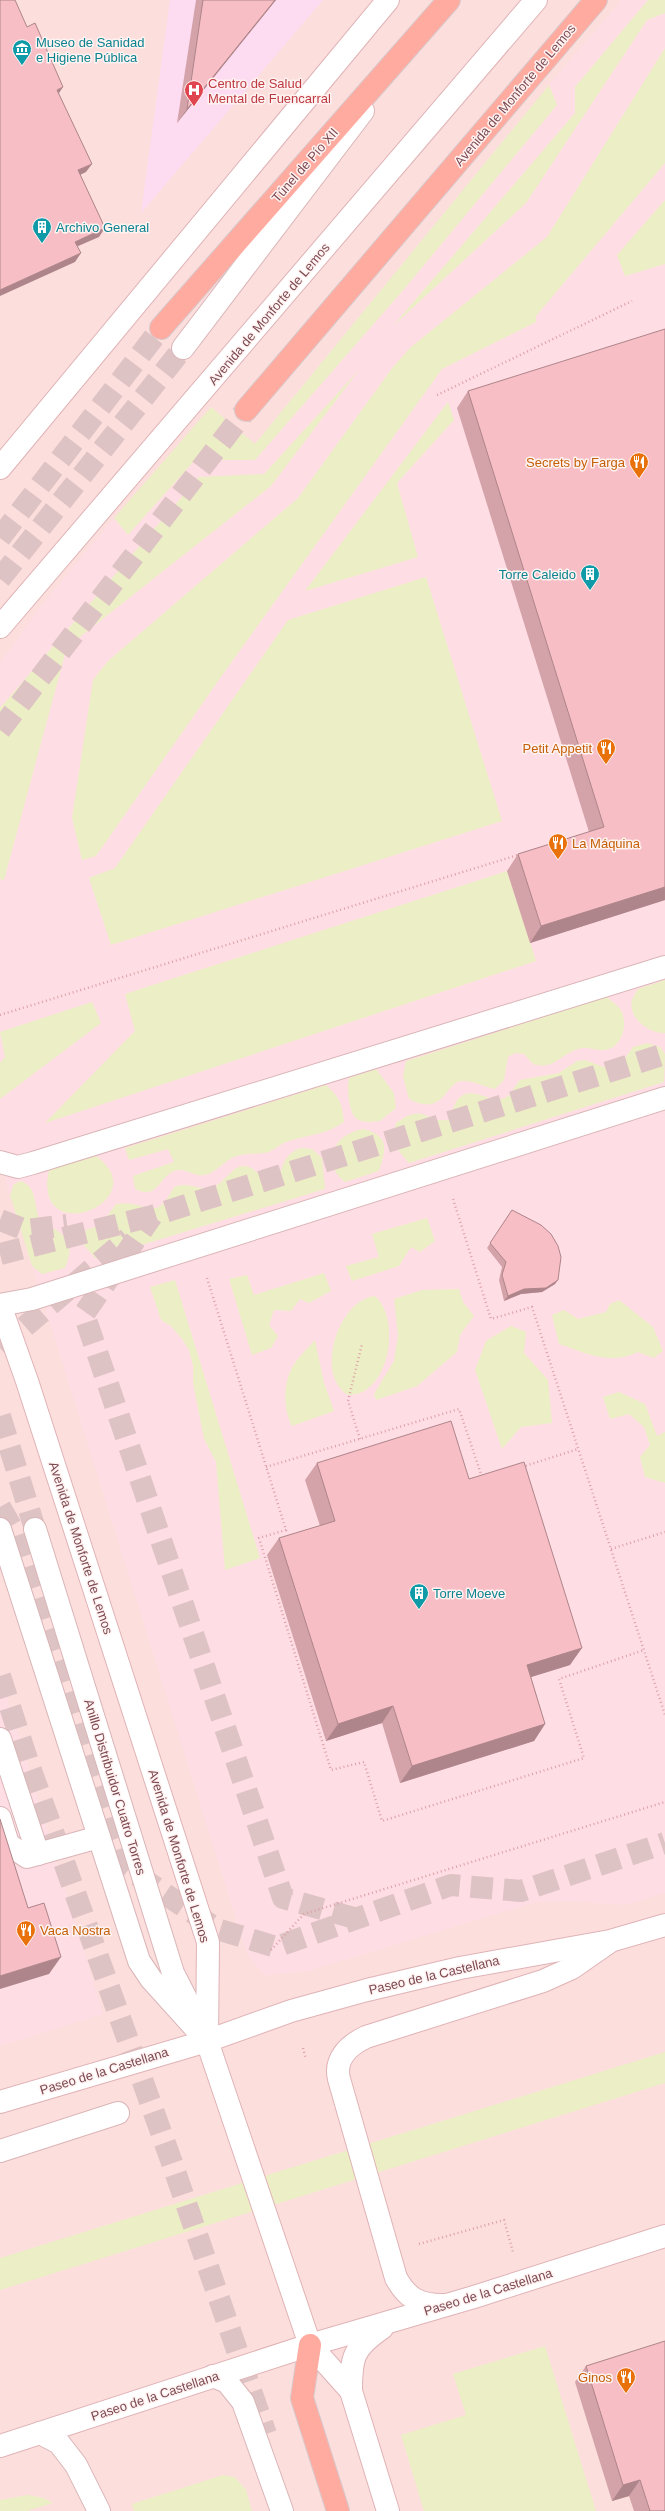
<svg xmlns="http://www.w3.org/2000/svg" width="665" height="2511" font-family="Helvetica,sans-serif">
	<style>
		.residential { fill: #fcdedd }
		.commercial { fill: #ffdde4 }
		.medical { fill: #fddcf1 }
		.green { fill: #ecefc5 }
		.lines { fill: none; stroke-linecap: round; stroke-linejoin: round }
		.street-tunnel { stroke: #dec3c4; stroke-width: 22; stroke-dasharray: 22 11; stroke-linecap: butt }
		.primary-tunnel { stroke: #dec3c4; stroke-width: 22; stroke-dasharray: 22 11; stroke-linecap: butt }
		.lane-casing { stroke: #dab5b7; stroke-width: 24 }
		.street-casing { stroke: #dab5b7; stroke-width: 24 }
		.secondary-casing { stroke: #e0b3b6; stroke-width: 24 }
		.primary-casing { stroke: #d8c8cb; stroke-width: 24 }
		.path { stroke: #dda0a7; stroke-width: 2.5; stroke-dasharray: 1 3; stroke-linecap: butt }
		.lane { stroke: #fff; stroke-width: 22 }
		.street { stroke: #fff; stroke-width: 22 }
		.secondary { stroke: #fff; stroke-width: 22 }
		.primary { stroke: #ffaba0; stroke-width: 22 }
		.wall { fill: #d4a3a9 }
		.shaded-wall { fill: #ad858a }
		.building { fill: #f7bec5; stroke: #ad858a }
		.labels { text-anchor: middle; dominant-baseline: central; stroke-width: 3; stroke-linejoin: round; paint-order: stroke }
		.culture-label { font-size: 13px; fill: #0d838f; stroke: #fff3f2; text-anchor: start }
		.health-label { font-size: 13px; fill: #be3a42; stroke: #fff3f2; text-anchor: start }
		.street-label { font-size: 13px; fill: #7d4951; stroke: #fff3f2 }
		.food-label { font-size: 13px; fill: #c56008; stroke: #fff3f2; text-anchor: end }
	</style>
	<rect width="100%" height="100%" fill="#feecea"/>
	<rect class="residential" x="0" y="0" width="665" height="2511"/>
	<g class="commercial">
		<path d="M622,0H665V1893L625,1905L573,1901L536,1902L308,1971L264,1975L248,1956L241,1935L0,1163V663L38,610L114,518L211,407L255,444L549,85Z"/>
		<path d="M0,1674L103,2014L0,2046Z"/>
	</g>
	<path class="medical" d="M170,0H323L141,213Z"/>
	<g class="green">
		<path d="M648,0H665V13L647,20L526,203L393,326L575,113V87Z"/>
		<path d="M665,48V163L536,316V322L442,369L223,674L96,856L82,860L72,818L93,680L108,661L298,498L393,367L411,347L547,237Z"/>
		<path d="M549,85L557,105L405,288L255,460H195L128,535L114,518L211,407L255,444Z"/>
		<path d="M665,200V264L625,276L617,255Z"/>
		<path d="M359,370L271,486L67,647L4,880L0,879V708L199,477L264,474Z"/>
		<path d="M448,402L454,420L397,483L418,557L305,591Z"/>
		<path d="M426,577L502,821L111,945L89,878L115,868L288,620Z"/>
		<path d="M507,871L536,961L45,1123L135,1031L125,994Z"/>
		<path d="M665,980V1033C650,1034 627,1018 632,1000C633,997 636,992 638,989Z"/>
		<path d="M607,997C611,1001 618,1005 621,1010C628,1024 623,1047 605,1050C597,1051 587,1046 578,1049C559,1055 555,1070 533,1064L524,1054L515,1053L508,1057L504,1080L495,1089C485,1087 472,1080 462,1081C445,1081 445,1118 409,1099L403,1077L406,1061Z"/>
		<path d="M92,1002L101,1023L0,1099V1063L5,1057L0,1032Z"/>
		<path d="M647,1043L660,1047L665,1054L664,1082L409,1163C396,1148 391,1144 396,1123C426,1102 424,1123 448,1120C452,1114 454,1103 459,1098C474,1083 495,1109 509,1095C513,1091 516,1084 520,1080L559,1073L577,1061L585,1060L609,1069L618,1068L633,1047Z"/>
		<path d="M376,1069L394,1093L396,1108L380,1121C373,1122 363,1123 357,1119C348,1112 347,1088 349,1078Z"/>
		<path d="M326,1085C340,1098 342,1103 344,1122C326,1135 306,1135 286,1142C278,1145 274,1151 265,1153C254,1154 243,1153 232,1158C222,1163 216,1173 204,1175C196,1177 187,1169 178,1170C159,1173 160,1201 135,1189L133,1176L174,1162L168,1149L129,1160L125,1148Z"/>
		<path d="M364,1129C390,1136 386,1150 379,1171L345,1182C318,1161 336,1133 364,1129Z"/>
		<path d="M301,1148L312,1149L322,1158L325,1189L96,1259L83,1244L86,1230L101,1225L116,1204C148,1198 153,1227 174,1187C189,1181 197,1190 210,1188C226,1185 232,1161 249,1167C253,1168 263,1178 268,1182L274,1180L279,1183L282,1180L279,1178C283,1163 286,1153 301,1148Z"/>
		<path d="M96,1156C158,1201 31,1252 49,1170Z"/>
		<path d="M21,1181C37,1187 34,1205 39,1218C60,1234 78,1237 65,1268L42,1274L32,1266L10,1195L14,1184Z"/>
		<path d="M427,1218L435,1241L420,1252L411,1247L399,1266L352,1281L346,1266L379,1257L372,1234Z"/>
		<path d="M324,1273L331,1291L309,1303L300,1299L291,1311L274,1310L269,1325L278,1336L271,1348L252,1355L229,1279L247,1275L254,1295Z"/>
		<path d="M175,1280L260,1558L225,1570L216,1462L204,1439L193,1383V1366L189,1350L182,1339L171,1326L161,1320L150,1287Z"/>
		<path d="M459,1289L463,1302L474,1316L460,1335L457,1352L417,1386L376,1400L374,1394L394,1361L398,1335L394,1299L422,1290Z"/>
		<path d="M375,1296C402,1320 389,1396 348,1395C314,1375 338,1300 375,1296Z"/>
		<path d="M619,1300L653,1327L663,1351L654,1358L638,1352C610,1366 586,1353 559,1344L552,1315L564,1310L578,1319L606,1312L610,1304Z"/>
		<path d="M511,1326L526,1332L524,1353L548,1380L552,1423L521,1427L502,1449L475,1370L486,1341Z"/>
		<path d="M315,1340L324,1383L334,1411L292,1426C283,1408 283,1383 293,1366C298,1357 308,1348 315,1340Z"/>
		<path d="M619,1392L645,1404L657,1436L665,1432V1483L645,1477L640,1457L650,1445L644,1427L629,1414L610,1419L603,1397Z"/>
		<path d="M665,2052V2083L0,2290V2258Z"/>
		<path d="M545,2346L596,2511H424L401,2435L466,2415L453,2374Z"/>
		<path d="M223,2475L235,2477L246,2490L252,2511H134L132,2504Z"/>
		<path d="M28,2495L44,2498L53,2503L27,2511H0V2500Z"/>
	</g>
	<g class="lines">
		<g class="street-tunnel">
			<path d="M0,579L183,348"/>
			<path d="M0,1220L26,1230L67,1225"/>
			<path d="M0,1254L152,1216"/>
			<path d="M0,1348L128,1238"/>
			<path d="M0,1416L35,1529"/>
			<path d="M0,1507L15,1533L128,1869L217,1929L276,1947L451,1885L521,1891L665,1843"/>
			<path d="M354,1918L283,1898L84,1314L152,1216L665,1054"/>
		</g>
		<g class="primary-tunnel">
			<path d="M0,538L161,328"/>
			<path d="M0,730L246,410"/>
			<path d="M0,1676L28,1762L171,2160L266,2434"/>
		</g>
		<defs>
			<g id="lane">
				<path d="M0,1162L18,1167L33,1163L665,967"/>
				<path d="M0,1305L32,1299L665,1098"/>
				<path d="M0,1739L38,1854"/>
				<path d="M0,1818L8,1844L27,1857L99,1837"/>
				<path d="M0,2151L118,2113"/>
			</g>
			<g id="street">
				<path d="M183,348L363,111"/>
				<path d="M0,1529L139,1961L151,1979L207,2041"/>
				<path d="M35,1529L173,1973L195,2016"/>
				<path d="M213,2376L227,2382L243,2402L282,2511"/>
				<path d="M40,2433L59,2443L76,2465L99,2511"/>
			</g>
			<g id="secondary">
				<path d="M0,468L388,0"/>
				<path d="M0,627L536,0"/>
				<path d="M0,1305L27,1381L208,1942L207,2041L310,2345L351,2391L388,2511"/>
				<path d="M0,2102L207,2041L291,2011L367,1990L460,1968L610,1941L665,1925"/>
				<path d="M442,2305C419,2305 407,2298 396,2278L339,2079C334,2059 349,2045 366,2037L543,1981L572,1968L608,1943"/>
				<path d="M351,2391C351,2357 353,2348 382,2328"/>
				<path d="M0,2446L310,2345L474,2297L665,2236"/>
			</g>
			<g id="primary">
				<path d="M161,328L449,0"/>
				<path d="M246,410L596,0"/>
				<path d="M310,2345L302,2398L338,2511"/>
			</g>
		</defs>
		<use href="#lane" class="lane-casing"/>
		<use href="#street" class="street-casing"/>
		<use href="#secondary" class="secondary-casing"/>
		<use href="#primary" class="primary-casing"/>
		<g class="path">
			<path d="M437,395L632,301"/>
			<path d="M0,1015L521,854"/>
			<path d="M453,1199L491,1319L532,1307L665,1715"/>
			<path d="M207,1278L286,1530L259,1538L331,1770L364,1762L382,1821L584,1758L559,1679L644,1650"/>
			<path d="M360,1439L348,1401L362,1344"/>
			<path d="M266,1467L459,1409L482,1477"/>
			<path d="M522,1467L578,1449"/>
			<path d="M611,1549L665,1532"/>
			<path d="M271,1950L304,1914L665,1802"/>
			<path d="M303,2048L306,2059"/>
			<path d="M419,2244L504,2220L513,2252"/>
		</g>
		<use href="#lane" class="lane"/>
		<use href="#street" class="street"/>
		<use href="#secondary" class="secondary"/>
		<use href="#primary" class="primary"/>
	</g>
	<g class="wall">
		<path d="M196,0H276L177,123Z"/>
		<path d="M468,391L665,900L530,943L507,871L518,854L589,832L457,408Z"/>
		<path d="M512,1210L555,1284L542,1292L521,1294L504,1301L499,1280L502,1267L487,1248Z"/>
		<path d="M317,1463L469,1479L570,1665L531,1677L545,1724L534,1741L400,1783L382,1723L326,1741L267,1555L279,1538L320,1526L305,1480Z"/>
		<path d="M586,2366L665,2511H634L629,2496L612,2501L575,2382Z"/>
	</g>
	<g class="shaded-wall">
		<path d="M275,0H276L177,123L187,109Z"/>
		<path d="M63,87L57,96V90Z"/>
		<path d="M92,164L86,172L72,179L78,170Z"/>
		<path d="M105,228L99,237L69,250L75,242Z"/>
		<path d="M81,253L75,262L0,296V290Z"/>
		<path d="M665,887V900L530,943L541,926Z"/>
		<path d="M558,1280L555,1284L542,1292L521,1294L504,1301L508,1296L524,1289Z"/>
		<path d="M582,1648L570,1665L515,1682L527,1665Z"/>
		<path d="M393,1706L382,1723L326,1741L338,1724Z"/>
		<path d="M545,1724L534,1741L400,1783L412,1766Z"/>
		<path d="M61,1957L49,1974L0,1989V1976Z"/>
		<path d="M640,2480L629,2496L612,2501L623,2485Z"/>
	</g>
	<g class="building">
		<path d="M0,0H15L27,27L35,23L63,87L57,90L92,164L78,170L105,228L75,242L81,253L0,290Z"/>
		<path d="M203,0H275L187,109Z"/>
		<path d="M665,329V887L541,926L518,854L604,827L468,391Z"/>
		<path d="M512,1210L541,1225L551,1234L558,1246L561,1257L558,1280L546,1288L524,1289L508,1296L502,1275L506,1262L490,1243Z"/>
		<path d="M451,1421L469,1479L524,1462L582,1648L527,1665L545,1724L412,1766L393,1706L338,1724L279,1538L335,1521L317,1463Z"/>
		<path d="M0,1819L28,1908L44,1903L61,1957L0,1976Z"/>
		<path d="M665,2341V2511H650L640,2480L623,2485L586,2366Z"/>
	</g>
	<defs>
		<symbol id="museum-pin" viewBox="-11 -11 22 30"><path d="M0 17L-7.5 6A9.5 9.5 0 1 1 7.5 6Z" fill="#0f9aa8" stroke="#fff3f2"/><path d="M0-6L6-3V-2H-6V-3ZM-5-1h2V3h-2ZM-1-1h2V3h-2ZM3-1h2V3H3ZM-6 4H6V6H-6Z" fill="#fff"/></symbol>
		<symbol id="hospital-pin" viewBox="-11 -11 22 30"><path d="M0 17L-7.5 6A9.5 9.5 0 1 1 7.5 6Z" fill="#e0444e" stroke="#fff3f2"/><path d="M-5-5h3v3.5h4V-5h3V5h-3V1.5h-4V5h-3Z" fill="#fff"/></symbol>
		<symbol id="building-pin" viewBox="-11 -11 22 30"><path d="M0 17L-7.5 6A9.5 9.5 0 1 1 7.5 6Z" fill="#0f9aa8" stroke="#fff3f2"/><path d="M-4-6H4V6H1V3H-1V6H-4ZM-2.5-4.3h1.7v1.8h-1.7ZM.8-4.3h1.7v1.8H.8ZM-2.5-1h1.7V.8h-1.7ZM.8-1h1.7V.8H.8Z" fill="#fff"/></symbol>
		<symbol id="restaurant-pin" viewBox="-11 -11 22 30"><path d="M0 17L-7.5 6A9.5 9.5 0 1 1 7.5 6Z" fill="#e8710a" stroke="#fff3f2"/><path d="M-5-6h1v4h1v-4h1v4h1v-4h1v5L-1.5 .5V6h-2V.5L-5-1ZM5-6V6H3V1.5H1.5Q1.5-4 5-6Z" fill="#fff"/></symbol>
	</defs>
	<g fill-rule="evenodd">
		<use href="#museum-pin" x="11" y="38" width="22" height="30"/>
		<use href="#hospital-pin" x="183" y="79" width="22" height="30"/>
		<use href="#building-pin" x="31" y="216" width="22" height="30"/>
		<use href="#restaurant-pin" x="628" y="451" width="22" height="30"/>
		<use href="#building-pin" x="579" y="563" width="22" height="30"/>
		<use href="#restaurant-pin" x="595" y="737" width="22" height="30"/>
		<use href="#restaurant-pin" x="547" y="832" width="22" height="30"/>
		<use href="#building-pin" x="408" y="1582" width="22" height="30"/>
		<use href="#restaurant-pin" x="15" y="1919" width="22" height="30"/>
		<use href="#restaurant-pin" x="615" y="2366" width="22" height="30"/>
	</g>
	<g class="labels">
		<g class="culture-label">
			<text x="36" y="42">Museo de Sanidad<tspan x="36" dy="15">e Higiene Pública</tspan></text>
			<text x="56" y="227">Archivo General</text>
			<text x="576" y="574" text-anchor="end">Torre Caleido</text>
			<text x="433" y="1593">Torre Moeve</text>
		</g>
		<g class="health-label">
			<text x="208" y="83">Centro de Salud<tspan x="208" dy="15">Mental de Fuencarral</tspan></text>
		</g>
		<g class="street-label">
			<text transform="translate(515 95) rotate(-50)">Avenida de Monforte de Lemos</text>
			<text transform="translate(305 165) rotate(-49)">Túnel de Pío XII</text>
			<text transform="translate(269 314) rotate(-50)">Avenida de Monforte de Lemos</text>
			<text transform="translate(81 1548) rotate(72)">Avenida de Monforte de Lemos</text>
			<text transform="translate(115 1787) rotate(73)">Anillo Distribuidor Cuatro Torres</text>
			<text transform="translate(179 1856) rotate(73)">Avenida de Monforte de Lemos</text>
			<text transform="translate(434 1975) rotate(-13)">Paseo de la Castellana</text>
			<text transform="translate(104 2071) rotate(-17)">Paseo de la Castellana</text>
			<text transform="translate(488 2292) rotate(-17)">Paseo de la Castellana</text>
			<text transform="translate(155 2396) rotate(-18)">Paseo de la Castellana</text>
		</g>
		<g class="food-label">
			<text x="625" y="462">Secrets by Farga</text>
			<text x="592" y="748">Petit Appetit</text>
			<text x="572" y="843" text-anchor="start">La Máquina</text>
			<text x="40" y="1930" text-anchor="start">Vaca Nostra</text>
			<text x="612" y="2377">Ginos</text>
		</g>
	</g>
</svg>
